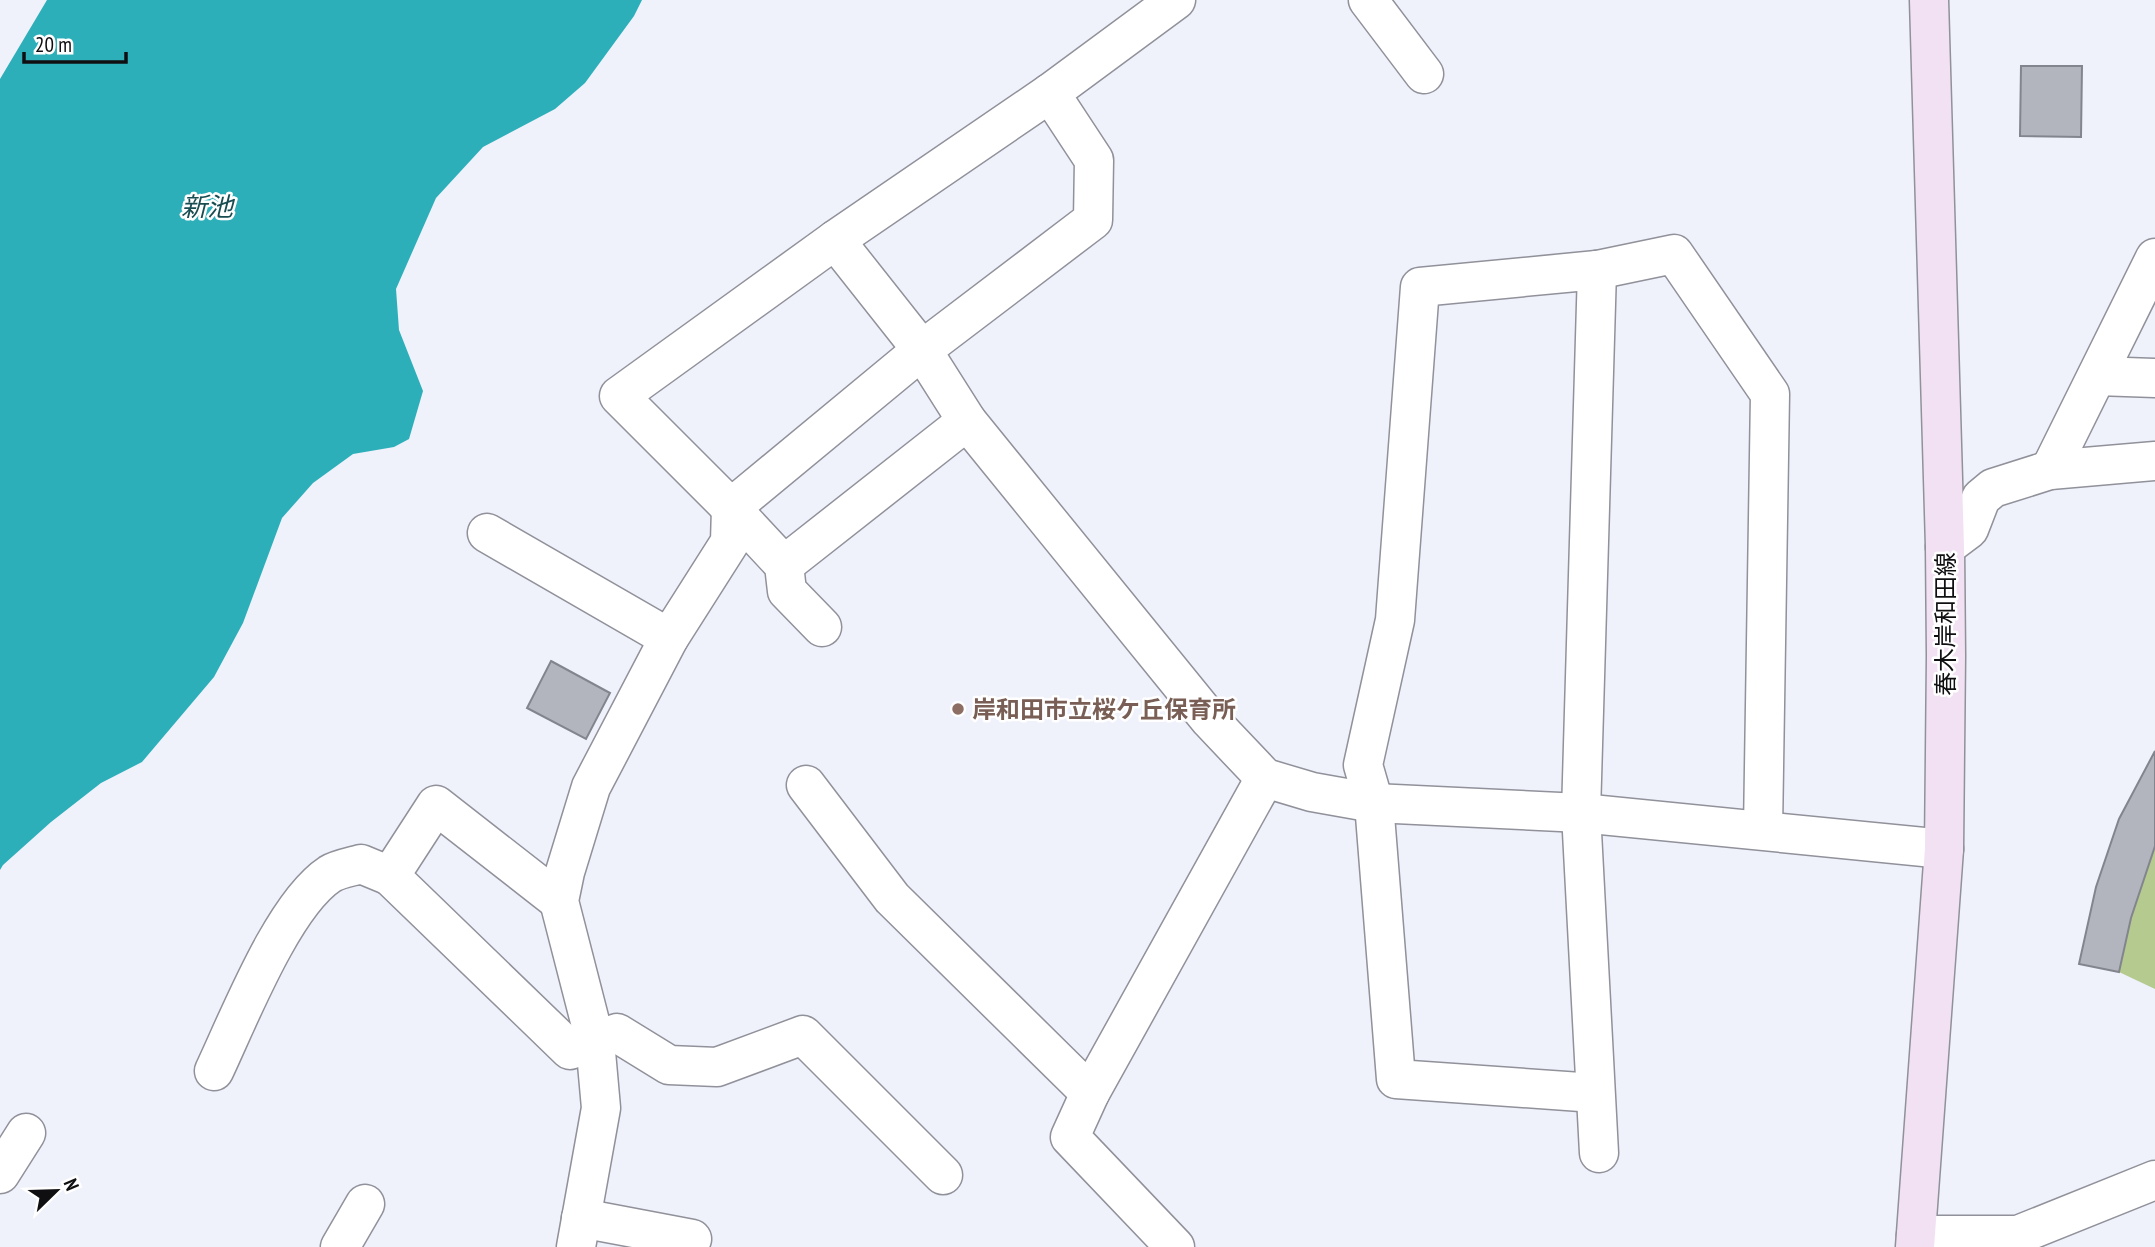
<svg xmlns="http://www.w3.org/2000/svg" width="2155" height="1247" font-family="'PT Sans Narrow','Noto Sans JP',sans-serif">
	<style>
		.green { fill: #b5ca8f }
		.water { fill: #2dafba }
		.building { fill: #b3b5be; stroke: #83858e; stroke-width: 2 }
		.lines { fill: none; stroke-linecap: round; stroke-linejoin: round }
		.street-casing { stroke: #90919a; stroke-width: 41 }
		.secondary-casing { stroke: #90919a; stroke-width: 41 }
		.street { stroke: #fff; stroke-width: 38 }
		.secondary { stroke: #f2e1f2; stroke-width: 38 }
		.education-dot { fill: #8d6e63; stroke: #fff; stroke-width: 2.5 }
		.labels { text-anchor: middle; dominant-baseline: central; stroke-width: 5; stroke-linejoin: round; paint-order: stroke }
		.street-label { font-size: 24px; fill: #0f0f12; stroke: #fff }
		.education-label { font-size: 24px; font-weight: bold; fill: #785e54; stroke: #fff; text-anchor: start }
		.water-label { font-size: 26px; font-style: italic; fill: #184d52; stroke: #fff }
	</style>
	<rect width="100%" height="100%" fill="#eff1fb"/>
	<path class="green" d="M2155,846V989L2119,972L2131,918Z"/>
	<path class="water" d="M47,0H642L634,16L585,83L555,109L483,147L436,198L396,289L399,330L423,391L409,439L394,447L353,454L313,483L282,518L243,623L214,677L142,762L101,783L51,822L3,865L0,870V79Z"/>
	<g class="building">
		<path d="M2021,66H2082L2081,137L2020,136Z"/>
		<path d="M551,661L610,693L586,739L527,708Z"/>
		<path d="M2155,751V846L2131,918L2119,972L2079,964L2096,887L2119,819Z"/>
	</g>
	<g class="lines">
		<defs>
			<g id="street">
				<path d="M1368,0L1424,74"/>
				<path d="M835,240L922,350L967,421L1210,720L1265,778L1312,792L1374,803L1581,813L1944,849"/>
				<path d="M1597,270L1581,813L1599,1153"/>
				<path d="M2097,376L2155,378"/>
				<path d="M2050,470L2155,258"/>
				<path d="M487,533L669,638"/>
				<path d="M1945,547L1969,529L1981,498L1993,488L2050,470L2155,461"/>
				<path d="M784,565L967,421"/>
				<path d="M822,627L787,591L784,565L731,508L619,396L835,240L1050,93L1176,0"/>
				<path d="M806,785L892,898L1090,1093"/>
				<path d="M559,901L436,805L390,876L570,1050L617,1033L669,1065L717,1067L803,1035L943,1175"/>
				<path d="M214,1071C239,1018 283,905 330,874C338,869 351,867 361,864L390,876"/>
				<path d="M1595,1093L1396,1079L1374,803L1363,765L1395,620L1420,287L1597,270L1674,254L1770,394L1763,830"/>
				<path d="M0,1174L26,1133"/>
				<path d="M581,1218L692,1239"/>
				<path d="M1916,1235H2018L2155,1180"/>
				<path d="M340,1247L365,1204"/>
				<path d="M576,1247L601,1108L595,1041L559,901L565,872L591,787L669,638L730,542L731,508L922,350L1093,220L1094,160L1050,93"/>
				<path d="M1175,1247L1070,1137L1090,1093L1265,778"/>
			</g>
			<path id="secondary" d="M1915,1247L1944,849L1946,656L1945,547L1929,0"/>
		</defs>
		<use href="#street" class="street-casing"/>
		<use href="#secondary" class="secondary-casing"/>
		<use href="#street" class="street"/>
		<use href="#secondary" class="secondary"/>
	</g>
	<circle class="education-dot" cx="958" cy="709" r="7"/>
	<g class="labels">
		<g class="street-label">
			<text transform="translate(1945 624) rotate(-90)">春木岸和田線</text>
		</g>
		<g class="education-label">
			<text x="972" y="709">岸和田市立桜ケ丘保育所</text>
		</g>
		<g class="water-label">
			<text x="207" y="206">新池</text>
		</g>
	</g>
	<g transform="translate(56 1191) rotate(67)" stroke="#ffffff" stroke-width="5" paint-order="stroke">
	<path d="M0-5L12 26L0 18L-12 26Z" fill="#0f0f12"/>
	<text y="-10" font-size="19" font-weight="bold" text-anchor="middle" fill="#0f0f12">N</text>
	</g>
	<path d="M24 52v10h102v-10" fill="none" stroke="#0f0f12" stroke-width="3.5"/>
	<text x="35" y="52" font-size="21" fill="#0f0f12" stroke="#ffffff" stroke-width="5" paint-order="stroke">20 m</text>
</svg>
